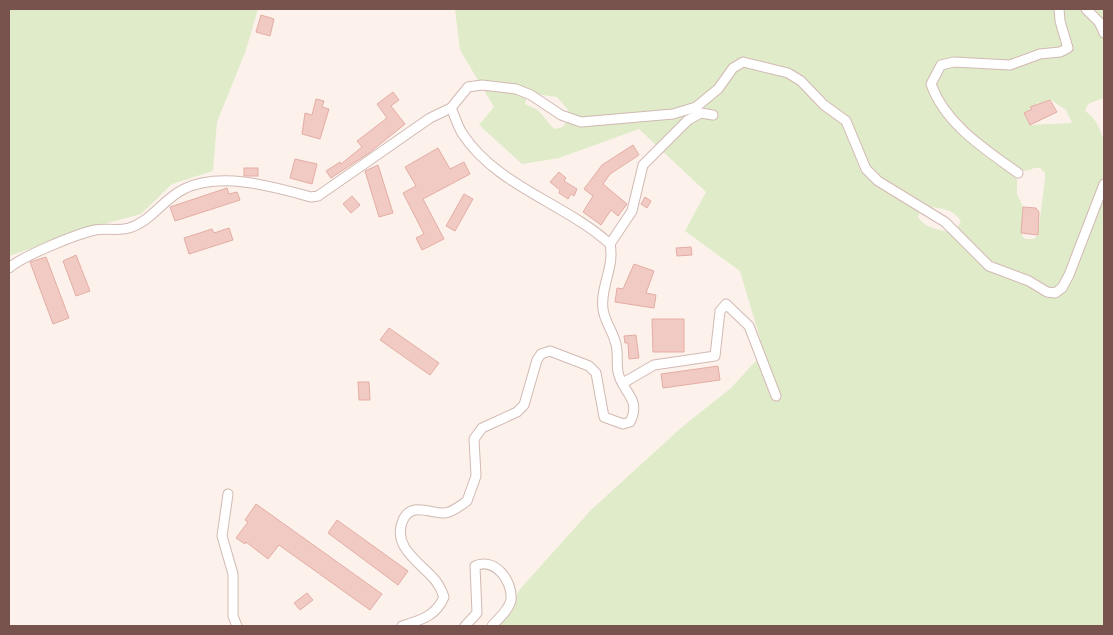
<svg xmlns="http://www.w3.org/2000/svg" width="1113" height="635" font-family="Manrope,sans-serif">
	<style>
		.green { fill: #dfebc9; fill-rule: evenodd }
		.building { fill: #f1cac4; stroke: #e4ada4 }
		.lines { fill: none; stroke-linecap: round; stroke-linejoin: round }
		.minor-casing { stroke: #d2b9b3; stroke-width: 11 }
		.path { stroke: #d7ada6; stroke-width: 2; stroke-dasharray: 1 4; stroke-linecap: butt }
		.minor { stroke: #fff; stroke-width: 9 }
	</style>
	<rect width="100%" height="100%" fill="#fcf2eb"/>
	<g class="green">
		<path d="M9,9H258L246,50L217,122L213,171L172,184L141,214L96,226L9,256Z"/>
		<path d="M455,9H1104V98L1088,104L1085,111C1096,118 1100,129 1104,141V626H496L521,588L591,510L682,427L731,388L764,352L740,271L685,231L706,192L639,129L559,158L522,164L479,125L494,107L460,50ZM528,93L557,97L568,110L566,122L563,127L554,129L538,110L525,104ZM1051,100L1066,110L1072,123L1030,125L1024,114L1039,102L1041,104ZM1034,168H1040L1045,173V179L1038,234L1034,239H1025L1022,236L1023,207L1017,194V178L1010,172C1018,170 1027,172 1034,168ZM923,206C937,208 955,208 961,222L953,233C940,229 927,230 918,217Z"/>
	</g>
	<g class="building">
		<path d="M261,15L274,19L270,36L256,32Z"/>
		<path d="M393,92L399,100L391,106L405,124L369,153L331,178L326,171L340,162L341,164L362,147L357,141L387,118L377,104Z"/>
		<path d="M316,99L324,101L322,107L329,109L320,139L302,134L305,113L312,115Z"/>
		<path d="M1050,100L1057,112L1030,125L1024,113L1032,109L1030,107Z"/>
		<path d="M633,145L639,155L610,174L603,184L627,204L618,216L611,210L601,225L583,212L593,196L584,189L602,165Z"/>
		<path d="M438,148L450,169L464,162L470,174L423,199L444,239L422,250L416,238L424,234L403,193L416,186L405,167Z"/>
		<path d="M295,159L317,164L312,184L290,178Z"/>
		<path d="M378,165L393,213L379,217L365,171Z"/>
		<rect x="244" y="168" width="14" height="8"/>
		<path d="M559,172L566,178L564,181L577,189L574,196L571,194L568,199L559,193L560,190L550,182Z"/>
		<path d="M227,188L229,194L237,192L240,200L175,221L170,207Z"/>
		<path d="M464,194L473,199L455,231L446,226Z"/>
		<path d="M352,196L360,205L351,213L343,204Z"/>
		<path d="M645,197L651,201L647,208L641,204Z"/>
		<path d="M1023,207L1036,208L1039,212L1038,235L1021,233Z"/>
		<path d="M229,228L233,240L189,254L184,238L212,229L214,233Z"/>
		<path d="M691,247L692,255L677,256L676,248Z"/>
		<path d="M76,255L90,291L76,296L63,261Z"/>
		<path d="M46,257L69,318L53,324L30,262Z"/>
		<path d="M634,264L654,271L646,293L656,295L654,308L615,302L617,288L623,289Z"/>
		<path d="M652,319H684V352H653Z"/>
		<path d="M389,328L439,363L430,375L380,340Z"/>
		<path d="M636,335L639,358L629,359L628,343H625L624,336Z"/>
		<path d="M718,366L720,380L663,388L661,374Z"/>
		<path d="M358,382H369L370,400H359Z"/>
		<path d="M256,504L382,594L370,610L279,545L268,559L246,542L245,544L236,538L248,522L245,520Z"/>
		<path d="M337,520L408,571L398,585L328,533Z"/>
		<path d="M307,593L313,600L300,610L294,603Z"/>
	</g>
	<g class="lines">
		<defs>
			<g id="minor">
				<path d="M1086,9L1099,22L1104,33"/>
				<path d="M1018,173C985,149 945,124 931,84L941,65L954,62L1010,65L1040,54L1060,52L1068,48L1060,21L1059,9"/>
				<path d="M610,244L632,211L643,165L688,120L701,113L713,115"/>
				<path d="M9,268C23,256 76,234 95,230C106,228 118,231 129,228C152,221 163,199 184,189C221,171 274,187 311,197L318,196L430,118L451,108L468,87L482,85L516,89L531,95L561,115L581,122L673,114L696,107L718,89L733,68L743,62L788,73L801,81L824,105L846,121L866,169L878,181L945,222L989,266L1029,281L1047,292L1055,293L1062,288L1069,275L1104,184"/>
				<path d="M623,383L654,365L715,356L720,311L726,304L749,326L776,396"/>
				<path d="M228,494L222,536L233,574V616L237,626"/>
				<path d="M402,626C421,620 436,616 444,597C442,591 439,585 435,580C421,563 391,547 403,520C411,502 429,513 444,513C452,513 461,505 467,501L476,476L474,439L482,428L517,412L524,405L537,360L541,354L550,351L589,366L596,373L604,417L623,424L630,422C642,398 622,393 618,372C616,362 619,351 615,341C612,330 604,320 603,309C600,286 615,267 610,244C565,203 496,186 462,133C457,125 455,116 451,108"/>
				<path d="M465,626L477,613L475,566C494,557 513,580 511,600C509,610 498,619 492,626"/>
			</g>
		</defs>
		<use href="#minor" class="minor-casing"/>
		<path class="path" d="M645,9H654"/>
		<use href="#minor" class="minor"/>
	</g>
	<rect width="1113" height="635" fill="none" stroke="#78534e" stroke-width="20"/>
</svg>
